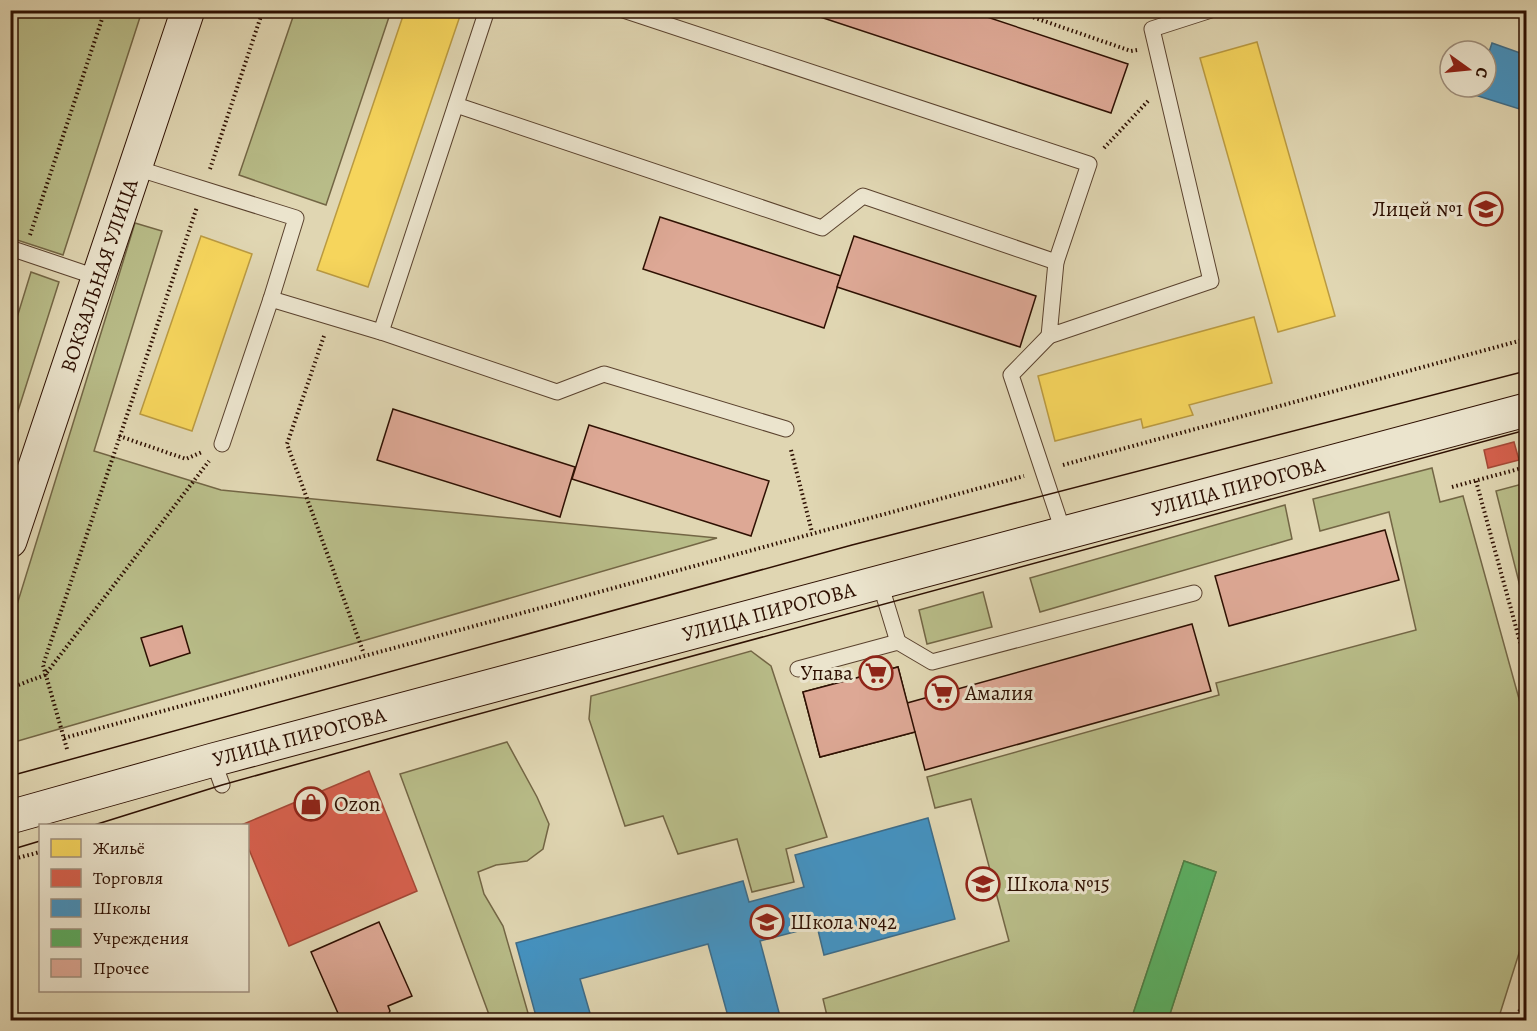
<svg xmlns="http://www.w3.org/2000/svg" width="1537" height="1031" font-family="Alegreya,serif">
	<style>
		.green { fill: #b8bc88; stroke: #736645; stroke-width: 1.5 }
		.homes { fill: #f6d55c; stroke: #ba9a41; stroke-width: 1.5 }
		.shops { fill: #d6604d; stroke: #a44836; stroke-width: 1.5 }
		.schools { fill: #4393c3; stroke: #3d6c89; stroke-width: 1.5 }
		.public { fill: #5aae61; stroke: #4d7f44; stroke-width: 1.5 }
		.building { fill: #dda895; stroke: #2e1002; stroke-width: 1.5 }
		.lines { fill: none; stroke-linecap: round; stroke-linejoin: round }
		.service-casing { stroke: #5a422e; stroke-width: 17 }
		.secondary-casing { stroke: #2e1002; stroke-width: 35 }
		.path { stroke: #2e1002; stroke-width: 4; stroke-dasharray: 1.5 3; stroke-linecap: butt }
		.service { stroke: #ebe4cd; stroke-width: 15 }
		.secondary { stroke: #ebe4cd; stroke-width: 33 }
		.tram { stroke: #2e1002; stroke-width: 1.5 }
		.labels { text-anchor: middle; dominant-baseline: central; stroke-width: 6; stroke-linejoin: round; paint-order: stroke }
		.poi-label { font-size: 21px; fill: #2e1002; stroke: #ebe4cd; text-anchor: start }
		.street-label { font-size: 21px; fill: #2e1002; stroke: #ebe4cd }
	</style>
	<rect width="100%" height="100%" fill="#e0d6b2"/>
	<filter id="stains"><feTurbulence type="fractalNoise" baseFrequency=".00333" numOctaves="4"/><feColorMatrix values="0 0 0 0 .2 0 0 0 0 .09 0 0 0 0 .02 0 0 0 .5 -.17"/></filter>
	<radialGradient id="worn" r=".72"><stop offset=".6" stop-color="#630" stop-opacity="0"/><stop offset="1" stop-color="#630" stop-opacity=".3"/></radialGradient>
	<g class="green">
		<path d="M11,10L142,11L63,255L11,238Z"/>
		<path d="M295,11H391L326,205L239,175Z"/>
		<path d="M135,223L162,231L94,451L221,490L717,538L11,743V624Z"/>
		<path d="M31,272L59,282L11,433V337Z"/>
		<path d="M1432,468L1440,502L1463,496L1526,724V931L1498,1020H1168L1216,872L1184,861L1131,1020H828L823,999L1009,941L971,799L935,808L927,777L1219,695L1216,683L1416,630L1389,512L1320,531L1313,499Z"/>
		<path d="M1526,483V610L1496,491Z"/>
		<path d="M1285,505L1292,539L1040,612L1030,578Z"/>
		<path d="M983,592L992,627L927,644L919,610Z"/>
		<path d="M751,651L771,666L827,837L786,849L794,882L752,892L737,839L678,854L663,816L625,826L589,719L591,696Z"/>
		<path d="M507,742L537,797L549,824L543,849L527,861L496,865L478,872L484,894L503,926L530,1020H491L400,774Z"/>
	</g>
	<g class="homes">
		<path d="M405,10H462L368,287L317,270Z"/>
		<path d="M1257,42L1335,316L1278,332L1200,58Z"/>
		<path d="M201,236L252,254L192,431L140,414Z"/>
		<path d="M1254,317L1272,383L1189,405L1193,415L1143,428L1141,419L1055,441L1038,376Z"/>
	</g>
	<g class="shops">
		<path d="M1514,442L1519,460L1488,468L1484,450Z"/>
		<path d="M369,771L417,891L289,946L248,847V826H239Z"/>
	</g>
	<g class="schools">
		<path d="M1492,43L1526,55V111L1475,95L1478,87H1486V61Z"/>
		<path d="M928,818L955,919L824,955L817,926L760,941L781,1020H729L708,944L580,979L592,1020H537L516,943L743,881L749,902L804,887L795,855Z"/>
	</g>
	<path class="public" d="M1184,861L1216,872L1168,1020H1131Z"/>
	<g class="building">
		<path d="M799,10H966L1128,64L1111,113Z"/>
		<path d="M660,217L841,276L824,328L643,269Z"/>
		<path d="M854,236L1036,296L1020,347L837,287Z"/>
		<path d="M393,409L575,467L560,517L377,460Z"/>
		<path d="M589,425L769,481L751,536L572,479Z"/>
		<path d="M1385,530L1399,580L1229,626L1215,576Z"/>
		<path d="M1192,624L1211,691L925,770L915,732L820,757L803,692L898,667L907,703Z"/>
		<path d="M182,626L190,653L150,666L141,638Z"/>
		<path d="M898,667L915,732L820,757L803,692Z"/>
		<path d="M379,922L412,996L388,1006L390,1011L385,1020H368L366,1016L355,1020H341L311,952Z"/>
	</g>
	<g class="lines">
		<defs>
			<g id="service">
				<path d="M623,10L1089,164L1056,262L1049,336L1211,281L1152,29L1211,10"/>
				<path d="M456,105L822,228L863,196L1056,262"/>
				<path d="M136,168L296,218L271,299L381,332L487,10"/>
				<path d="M10,248L99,278"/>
				<path d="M381,332L557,392L604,374L786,429"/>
				<path d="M1049,336L1011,375L1064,534"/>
				<path d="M222,444L271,299"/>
				<path d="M880,583L898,642"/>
				<path d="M798,669L898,642L932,662L1194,593"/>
				<path d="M213,760L222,785"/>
			</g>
			<g id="secondary">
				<path id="s1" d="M10,541L188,10"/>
				<path id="s2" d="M10,817L213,760L1526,410"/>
			</g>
		</defs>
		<use href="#service" class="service-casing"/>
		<use href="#secondary" class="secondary-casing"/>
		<g class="path">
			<path d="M1012,10L1131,51L1137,50"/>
			<path d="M1104,148L1148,101"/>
			<path d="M210,169L263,10"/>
			<path d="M30,235L105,10"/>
			<path d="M10,293L17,273"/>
			<path d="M324,336L287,444L364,654"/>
			<path d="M119,436L186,459L202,452"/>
			<path d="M791,450L812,532"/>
			<path d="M1063,465L1526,339"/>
			<path d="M1476,481L1526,664"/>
			<path d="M1452,487L1526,467"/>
			<path d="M10,688L45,675L209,461"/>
			<path d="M64,738L1024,476"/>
			<path d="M67,749L43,665L197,207"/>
			<path d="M10,860L40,852"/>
			<path d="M1517,1020L1526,989"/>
		</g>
		<use href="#service" class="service"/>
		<use href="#secondary" class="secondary"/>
		<g class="tram">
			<path d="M10,776L852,545L1526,371"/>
			<path d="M91,826L222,785L464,718L1526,430"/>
			<path d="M10,850L40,841"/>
		</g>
	</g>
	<defs>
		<symbol id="school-ring" viewBox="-11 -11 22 22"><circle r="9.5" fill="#ebe4cd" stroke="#8f2418" stroke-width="1.5"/><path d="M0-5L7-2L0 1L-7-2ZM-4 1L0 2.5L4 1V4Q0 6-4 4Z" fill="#8f2418"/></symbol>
		<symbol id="supermarket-ring" viewBox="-11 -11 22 22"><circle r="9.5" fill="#ebe4cd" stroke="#8f2418" stroke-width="1.5"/><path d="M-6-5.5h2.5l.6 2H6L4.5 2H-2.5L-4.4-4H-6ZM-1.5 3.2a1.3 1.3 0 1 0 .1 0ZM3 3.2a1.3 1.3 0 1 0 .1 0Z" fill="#8f2418"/></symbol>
		<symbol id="shop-ring" viewBox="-11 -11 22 22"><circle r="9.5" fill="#ebe4cd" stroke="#8f2418" stroke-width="1.5"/><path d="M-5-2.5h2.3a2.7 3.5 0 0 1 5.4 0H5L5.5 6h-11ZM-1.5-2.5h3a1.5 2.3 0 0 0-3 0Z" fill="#8f2418"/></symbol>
	</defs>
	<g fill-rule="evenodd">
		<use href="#school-ring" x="1467" y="190" width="38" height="38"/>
		<use href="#supermarket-ring" x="857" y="654" width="38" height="38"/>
		<use href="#supermarket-ring" x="923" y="674" width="38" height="38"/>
		<use href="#shop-ring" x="292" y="785" width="38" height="38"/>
		<use href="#school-ring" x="964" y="865" width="38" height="38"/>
		<use href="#school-ring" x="748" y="903" width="38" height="38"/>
	</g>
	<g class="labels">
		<g class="poi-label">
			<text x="1463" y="209" text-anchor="end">Лицей №1</text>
			<text x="853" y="673" text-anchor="end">Упава</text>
			<text x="965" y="693">Амалия</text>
			<text x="334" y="804">Ozon</text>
			<text x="1006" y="884">Школа №15</text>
			<text x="790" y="922">Школа №42</text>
		</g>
		<g class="street-label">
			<text stroke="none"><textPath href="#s1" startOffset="280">ВОКЗАЛЬНАЯ УЛИЦА</textPath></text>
			<text stroke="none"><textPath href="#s2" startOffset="1272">УЛИЦА ПИРОГОВА</textPath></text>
			<text stroke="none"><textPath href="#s2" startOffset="786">УЛИЦА ПИРОГОВА</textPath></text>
			<text stroke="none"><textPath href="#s2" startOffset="300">УЛИЦА ПИРОГОВА</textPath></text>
		</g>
	</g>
	<rect width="1537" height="1031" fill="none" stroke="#e0d6b2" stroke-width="36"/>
	<rect x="12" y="12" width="1513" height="1007" fill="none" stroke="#2e1002" stroke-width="3"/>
	<rect x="18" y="18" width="1501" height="995" fill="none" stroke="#2e1002" stroke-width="1.5"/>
	<rect x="39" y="824" width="210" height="168" fill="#ebe4cd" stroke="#9f8f7c" stroke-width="1.5"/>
	<rect x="51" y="839" width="30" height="18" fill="#f6d55c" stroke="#9f8f7c" stroke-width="1.5"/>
	<text x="93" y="854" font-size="18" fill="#2e1002">Жильё</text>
	<rect x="51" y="869" width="30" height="18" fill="#d6604d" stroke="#9f8f7c" stroke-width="1.5"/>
	<text x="93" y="884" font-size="18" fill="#2e1002">Торговля</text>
	<rect x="51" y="899" width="30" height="18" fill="#4393c3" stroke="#9f8f7c" stroke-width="1.5"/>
	<text x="93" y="914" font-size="18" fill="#2e1002">Школы</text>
	<rect x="51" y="929" width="30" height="18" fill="#5aae61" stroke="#9f8f7c" stroke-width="1.5"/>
	<text x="93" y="944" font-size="18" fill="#2e1002">Учреждения</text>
	<rect x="51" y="959" width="30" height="18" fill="#dda895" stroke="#9f8f7c" stroke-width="1.5"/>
	<text x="93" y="974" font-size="18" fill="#2e1002">Прочее</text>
	<g transform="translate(1468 69) rotate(105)"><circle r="28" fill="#ebe4cd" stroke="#9f8f7c" stroke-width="1.5"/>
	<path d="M0-4.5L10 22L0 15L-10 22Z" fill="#8f2418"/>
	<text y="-9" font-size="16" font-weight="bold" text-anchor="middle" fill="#2e1002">С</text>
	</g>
	<rect width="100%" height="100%" filter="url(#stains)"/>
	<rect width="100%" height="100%" fill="url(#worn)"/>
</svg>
